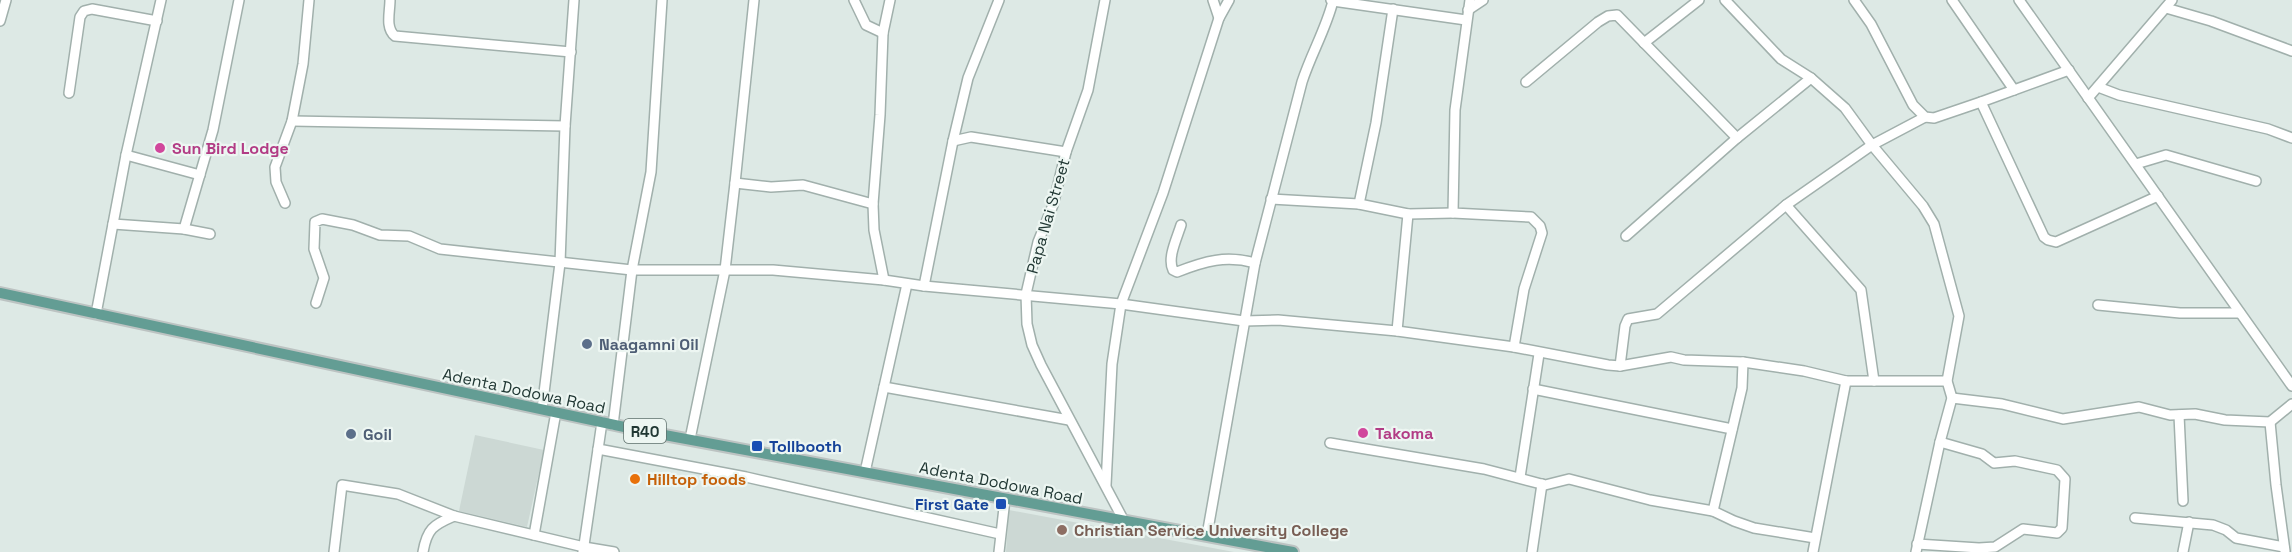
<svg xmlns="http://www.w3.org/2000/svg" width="2292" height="552" font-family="'Space Grotesk',sans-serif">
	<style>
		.built { fill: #ccd8d4 }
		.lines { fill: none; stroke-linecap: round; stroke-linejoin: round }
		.minor-casing { stroke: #a1b0ac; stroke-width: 12 }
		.major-casing { stroke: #bcc3c2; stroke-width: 14 }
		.minor { stroke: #fff; stroke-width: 9 }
		.major { stroke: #639d94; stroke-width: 10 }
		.hotel-dot { fill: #d1479c; stroke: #edf6f2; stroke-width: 2 }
		.service-dot { fill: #5c6f8a; stroke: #edf6f2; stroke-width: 2 }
		.transit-dot { fill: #1a4fb4; stroke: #edf6f2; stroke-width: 2 }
		.food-dot { fill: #e8710a; stroke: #edf6f2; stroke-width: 2 }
		.education-dot { fill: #8d6e63; stroke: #edf6f2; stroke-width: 2 }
		.labels { text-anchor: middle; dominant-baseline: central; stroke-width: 4.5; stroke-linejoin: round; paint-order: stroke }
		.shield { fill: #edf6f2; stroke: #5e706c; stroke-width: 1.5 }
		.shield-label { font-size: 15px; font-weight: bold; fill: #203733 }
		.hotel-label { font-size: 16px; font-weight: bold; fill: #b23c85; stroke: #edf6f2; text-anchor: start }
		.street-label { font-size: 16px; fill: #203733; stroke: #edf6f2 }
		.service-label { font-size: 16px; font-weight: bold; fill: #4e5e75; stroke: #edf6f2; text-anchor: start }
		.transit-label { font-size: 16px; font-weight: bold; fill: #164399; stroke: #edf6f2; text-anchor: start }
		.food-label { font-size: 16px; font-weight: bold; fill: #c56008; stroke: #edf6f2; text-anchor: start }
		.education-label { font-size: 16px; font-weight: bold; fill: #785e54; stroke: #edf6f2; text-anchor: start }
	</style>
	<rect width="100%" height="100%" fill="#dde9e5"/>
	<g class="built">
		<path d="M475,435L544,450L527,527L459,511Z"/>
		<path d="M1009,510L1234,552H1006Z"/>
	</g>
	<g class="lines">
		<defs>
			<g id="minor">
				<path d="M390,0C390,12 385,28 395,36L571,52"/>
				<path d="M854,0L866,25L883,33"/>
				<path d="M1105,0L1088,90L1066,152L1053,205L1038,242L1026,294L1027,324L1032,345L1041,365L1124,521"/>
				<path d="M1213,0L1219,18"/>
				<path d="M1470,0L1455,110L1453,213L1531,217L1540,226L1542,233L1524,289L1514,347"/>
				<path d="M1725,0L1781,59L1811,78L1845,108L1872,145L1923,206L1934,224L1959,316L1947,381L1952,398L1940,442L1916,552"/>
				<path d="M1854,0L1871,24L1913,105L1925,117L1934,118L1981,102L2069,70"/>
				<path d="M1952,0L2014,90"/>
				<path d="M2019,0L2292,386"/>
				<path d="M1333,1L1466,20"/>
				<path d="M2166,8L2211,21L2292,51"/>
				<path d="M1468,10L1483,0"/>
				<path d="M0,21L6,0"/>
				<path d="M1644,43L1699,0"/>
				<path d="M1526,82L1598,22L1608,16L1617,15L1737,138"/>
				<path d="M2098,87L2119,95L2268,129L2292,138"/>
				<path d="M69,93L80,17L84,11L92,9L157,21"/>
				<path d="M2088,98L2172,0"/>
				<path d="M1981,102L2044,237L2048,240L2056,242L2158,196"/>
				<path d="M292,121L565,126"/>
				<path d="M953,141L971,137L1066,152"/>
				<path d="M126,155L200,175"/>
				<path d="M2136,164L2166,155L2256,181"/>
				<path d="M735,183L754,0"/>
				<path d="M1271,199L1359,204L1408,214L1397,331"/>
				<path d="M285,203L276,182L275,167L292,121L303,64L309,0"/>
				<path d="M1359,204L1376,123L1393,9"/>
				<path d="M1786,205L1861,290L1874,381"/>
				<path d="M1408,214L1453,213"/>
				<path d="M113,224L184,229L210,234"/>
				<path d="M1181,225C1177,238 1167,258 1173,270L1177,272C1205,261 1226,255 1255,263"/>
				<path d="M184,229L213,130L239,0"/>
				<path d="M1626,236L1737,138L1811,78"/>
				<path d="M884,280L874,230L873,204L880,115L883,33L890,0"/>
				<path d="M924,286L953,141L968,78L999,0"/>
				<path d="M316,303L324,278L314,249L315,222L322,219L353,225L380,235L409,236L440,249L632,270H773L884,280L924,286L1121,304L1244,321L1278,320L1397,331L1514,347L1608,365L1620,366L1671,357L1684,360L1743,362L1804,371L1846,381H1947"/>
				<path d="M2098,305L2180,313H2240"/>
				<path d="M96,314L126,155L161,0"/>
				<path d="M1620,366L1625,326L1628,319L1657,314L1786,205L1872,145L1925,117"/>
				<path d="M884,387L1069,420"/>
				<path d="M1533,389L1732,429"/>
				<path d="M1952,398L2002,404L2063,419L2139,407L2170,415L2195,414L2225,420L2270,422L2292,404"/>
				<path d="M542,409L560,263L565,126L574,0"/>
				<path d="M2179,415L2183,501"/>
				<path d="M2270,422L2276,485L2285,551"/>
				<path d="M613,425L632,270L651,172L662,0"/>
				<path d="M690,439L725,270L735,183L771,187L803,185L873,204"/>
				<path d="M1330,443L1484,469L1545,485L1569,479L1650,500L1713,511L1734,521L1754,528L1815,538"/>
				<path d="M598,449L746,477L1000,534"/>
				<path d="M865,472L907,284"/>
				<path d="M1520,477L1539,354"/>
				<path d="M1106,485L1112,364L1121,304L1163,193L1219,18L1229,0"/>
				<path d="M1713,511L1742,388L1743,362"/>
				<path d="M2135,518L2213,525L2226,530L2236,538L2284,547"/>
				<path d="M534,535L556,412"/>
				<path d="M1207,535L1255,263L1302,82C1311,54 1326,29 1333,1L1331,0"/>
				<path d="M1917,544L1979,548L1995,547L2023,529L2057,533L2062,528L2065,479L2057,470L2015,461L1994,463L1982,454L1940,442"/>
				<path d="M334,552L342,485L398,494L454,516L584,547L614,552"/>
				<path d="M423,552C427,529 433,525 454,516"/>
				<path d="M583,552L602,422"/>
				<path d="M999,552L1005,499"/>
				<path d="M1532,552L1542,484"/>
				<path d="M1813,552L1846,381"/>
				<path d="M2183,552L2189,522"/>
			</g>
			<path id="major" d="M0,293L643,431L1293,552"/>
		</defs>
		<use href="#minor" class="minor-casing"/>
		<use href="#major" class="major-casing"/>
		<use href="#minor" class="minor"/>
		<use href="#major" class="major"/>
	</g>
	<g class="hotel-dot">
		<circle cx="160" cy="148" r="6"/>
		<circle cx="1363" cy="433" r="6"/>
	</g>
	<g class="service-dot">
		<circle cx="587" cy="344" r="6"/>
		<circle cx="351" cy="434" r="6"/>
	</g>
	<g class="transit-dot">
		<rect x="751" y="440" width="12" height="12" rx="3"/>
		<rect x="995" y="498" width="12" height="12" rx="3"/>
	</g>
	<circle class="food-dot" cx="635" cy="479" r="6"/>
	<circle class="education-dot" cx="1062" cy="530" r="6"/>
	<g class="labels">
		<rect class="shield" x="624" y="419" width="42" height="24" rx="4.5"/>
		<g class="shield-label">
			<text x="645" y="431">R40</text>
		</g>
		<g class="hotel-label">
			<text x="172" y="148">Sun Bird Lodge</text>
			<text x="1375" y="433">Takoma</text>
		</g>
		<g class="street-label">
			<text transform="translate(1048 216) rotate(-74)">Papa Nai Street</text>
			<text transform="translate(524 391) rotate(12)">Adenta Dodowa Road</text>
			<text transform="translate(1001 483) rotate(11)">Adenta Dodowa Road</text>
		</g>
		<g class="service-label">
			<text x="599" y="344">Naagamni Oil</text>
			<text x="363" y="434">Goil</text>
		</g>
		<g class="transit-label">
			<text x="769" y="446">Tollbooth</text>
			<text x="989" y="504" text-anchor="end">First Gate</text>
		</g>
		<g class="food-label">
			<text x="647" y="479">Hilltop foods</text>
		</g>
		<g class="education-label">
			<text x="1074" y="530">Christian Service University College</text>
		</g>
	</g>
</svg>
